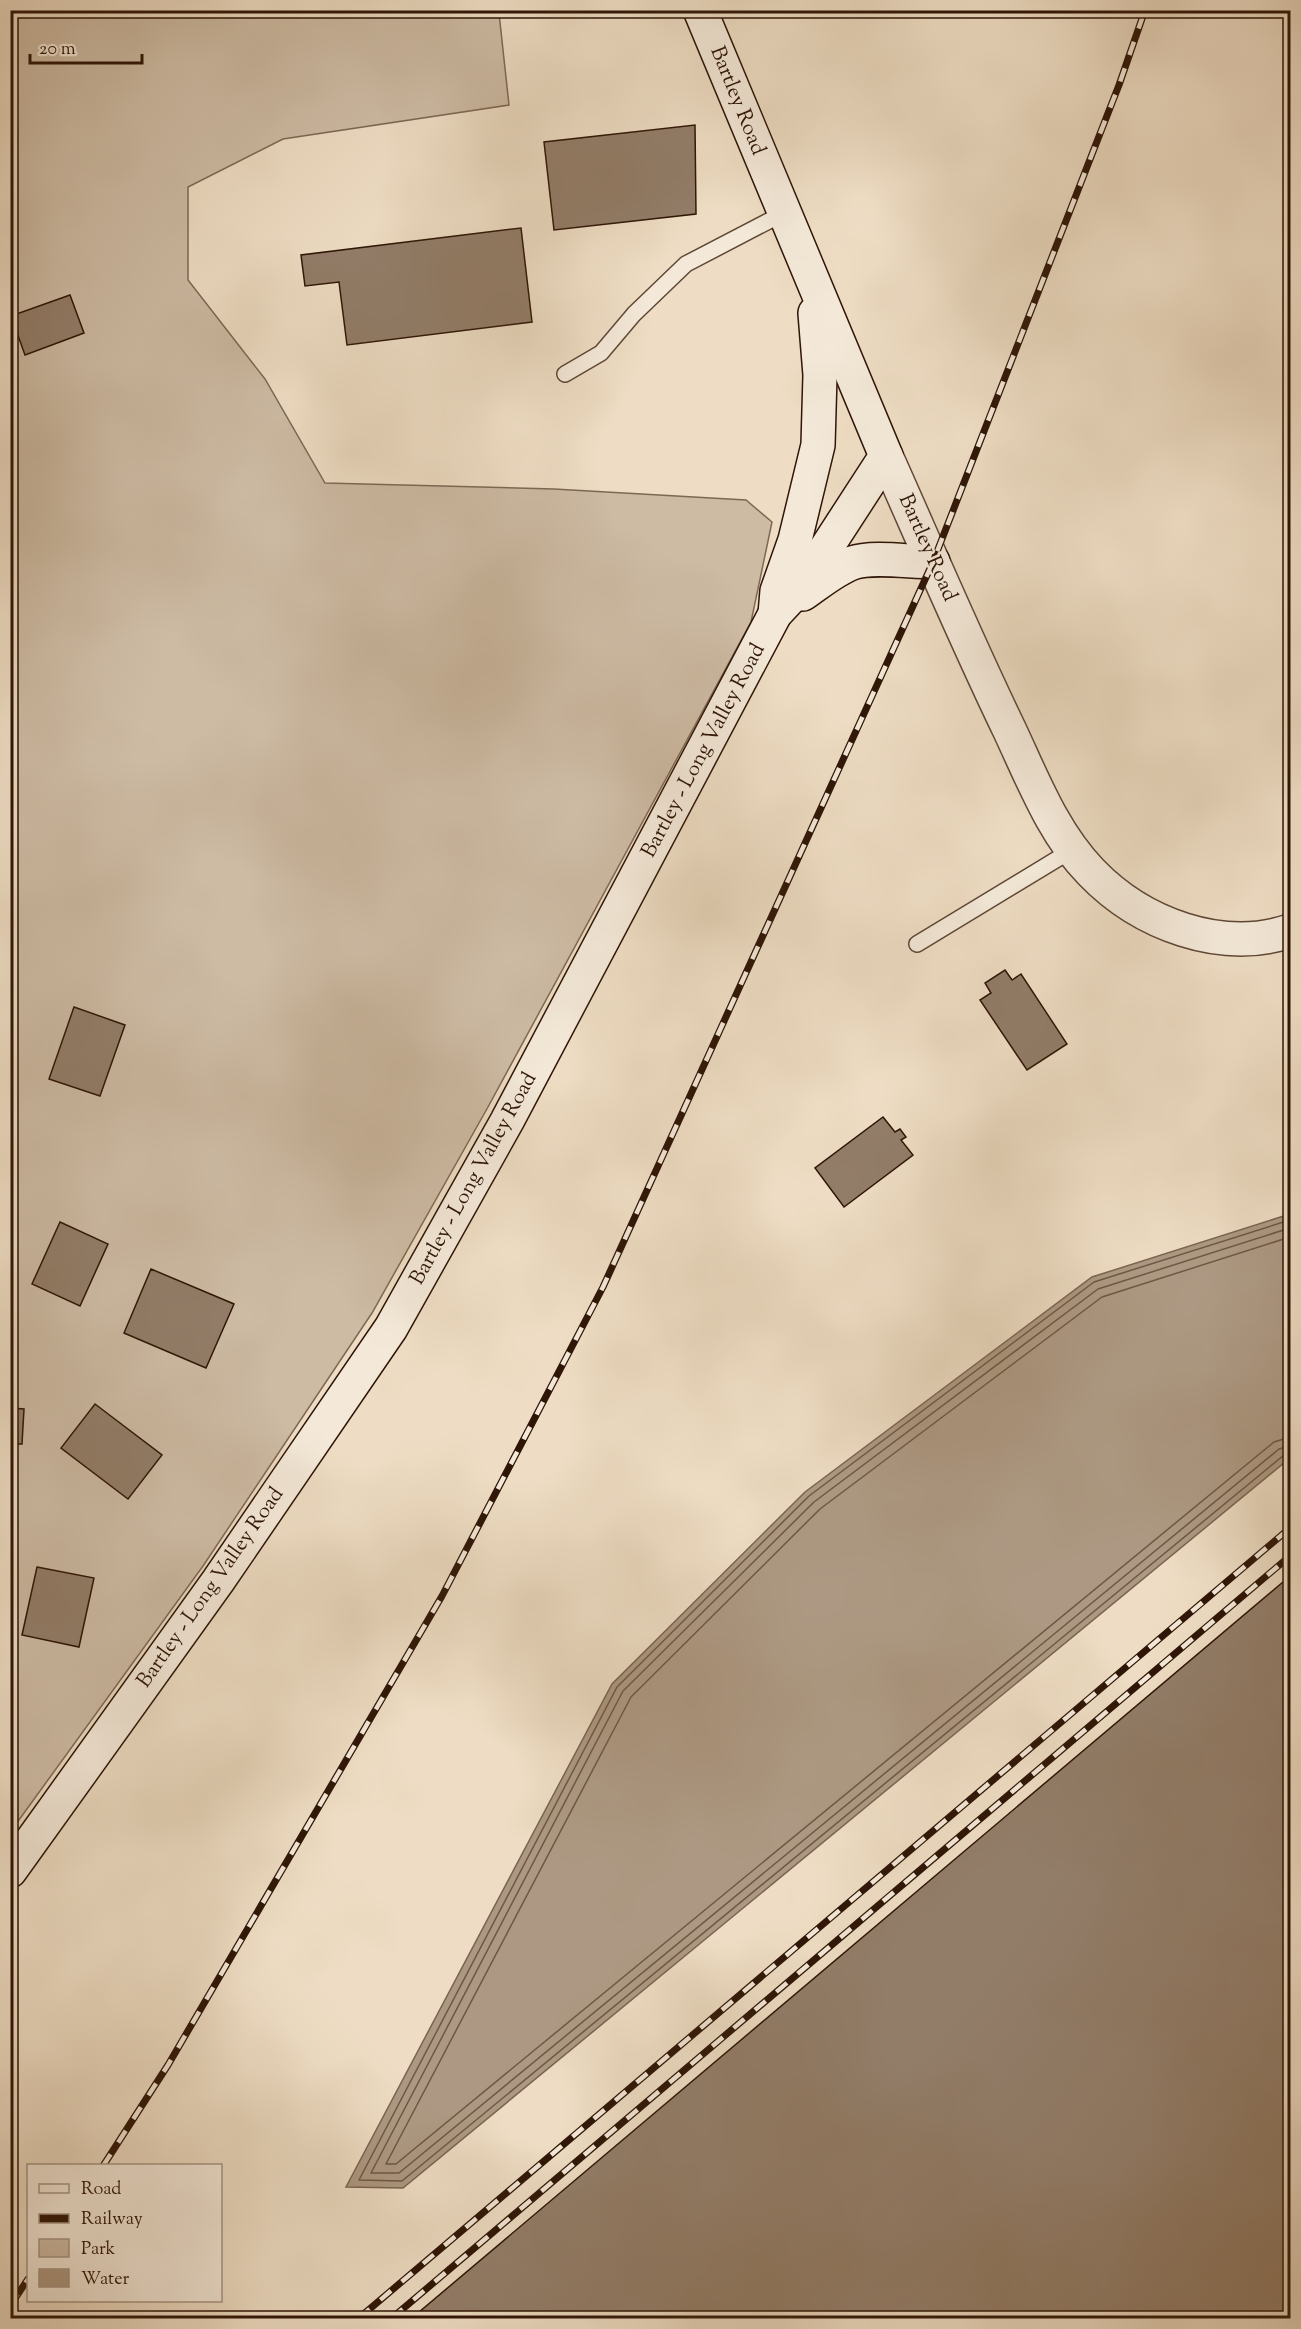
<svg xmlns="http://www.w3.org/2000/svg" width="1301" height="2329" font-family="'Sorts Mill Goudy',serif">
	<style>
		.green { fill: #cdbba4; stroke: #7e6855; stroke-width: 1.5 }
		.water { fill: #ad9983; stroke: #7a6451; stroke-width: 1.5 }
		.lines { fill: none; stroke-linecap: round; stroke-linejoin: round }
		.shore { stroke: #6e5744; stroke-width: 1.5 }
		.building { fill: #927d69; stroke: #2e1506; stroke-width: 1.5 }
		.service-casing { stroke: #5e4736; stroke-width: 18 }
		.tertiary-casing { stroke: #5e4736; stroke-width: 36 }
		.secondary-casing { stroke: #2e1506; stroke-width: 36 }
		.service { stroke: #f4e9d9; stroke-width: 15 }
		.tertiary { stroke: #f4e9d9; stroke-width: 33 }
		.secondary { stroke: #f4e9d9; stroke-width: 33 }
		.rail-casing { stroke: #2e1506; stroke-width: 7 }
		.rail { stroke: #f4e9d9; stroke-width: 4.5; stroke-dasharray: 14; stroke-linecap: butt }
		.labels { text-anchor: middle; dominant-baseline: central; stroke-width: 5; stroke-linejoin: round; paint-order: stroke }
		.street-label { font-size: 21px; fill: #2e1506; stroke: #f4e9d9 }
	</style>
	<rect width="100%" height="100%" fill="#eeddc4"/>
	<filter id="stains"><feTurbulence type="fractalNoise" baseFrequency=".00333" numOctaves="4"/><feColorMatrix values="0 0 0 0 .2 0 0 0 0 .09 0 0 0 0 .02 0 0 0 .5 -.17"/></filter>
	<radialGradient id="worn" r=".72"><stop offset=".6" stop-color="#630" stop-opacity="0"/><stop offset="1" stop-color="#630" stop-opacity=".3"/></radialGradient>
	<path class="green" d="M11,11H508L499,13L509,105L283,139L188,187V280L265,379L325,483L554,489L746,500L772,522L751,622L488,1107L372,1313L203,1566L11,1831Z"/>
	<path class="water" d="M1290,1214V1458L403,2188L346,2187L612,1684L805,1492L1092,1277Z"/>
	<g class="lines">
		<g class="shore">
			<path d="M1290,1220L1094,1282L809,1496L617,1687L359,2180L402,2181L1284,1455L1290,1454"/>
			<path d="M1290,1228L1098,1289L814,1502L623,1691L371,2173H399L1279,1449L1290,1446"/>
			<path d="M1290,1237L1102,1297L820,1509L631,1697L386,2164H396L1274,1442L1290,1437"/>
		</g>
	</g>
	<g class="building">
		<path d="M695,125L696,214L554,230L544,142Z"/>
		<path d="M521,228L532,322L347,345L339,282L305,286L301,255Z"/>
		<path d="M70,295L84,333L25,355L11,316Z"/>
		<path d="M1005,970L1012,980L1021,974L1067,1044L1027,1070L980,1000L991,993L985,983Z"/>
		<path d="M74,1007L125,1025L100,1096L49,1079Z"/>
		<path d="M883,1117L895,1132L900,1129L906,1137L901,1140L913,1155L844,1207L815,1168Z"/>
		<path d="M60,1222L108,1244L80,1306L32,1284Z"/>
		<path d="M151,1269L234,1304L206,1368L124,1333Z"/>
		<path d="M95,1404L162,1455L128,1499L61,1448Z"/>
		<path d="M10,1408L24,1409L22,1444H10Z"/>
		<path d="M37,1567L94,1578L79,1647L22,1635Z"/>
		<path d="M1290,1576V2318H412Z"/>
	</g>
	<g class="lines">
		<defs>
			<g id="service">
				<path d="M565,374L601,353L634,314L686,264L784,213"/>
				<path d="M917,944L1072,850"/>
			</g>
			<path id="tertiary" d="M886,456C927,548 966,640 1010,731C1033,780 1053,833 1091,872C1141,924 1221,954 1290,931"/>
			<g id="secondary">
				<path d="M803,594C819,583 834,570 852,563C873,556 909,562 933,562"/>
				<path d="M775,614L777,591L795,540L818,445L820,375L815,313"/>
				<path d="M10,1871L218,1581L391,1328L507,1121L775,614L803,584L886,456L700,10"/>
			</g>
		</defs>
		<use href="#service" class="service-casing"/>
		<use href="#tertiary" class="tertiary-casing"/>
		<use href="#secondary" class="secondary-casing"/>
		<use href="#service" class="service"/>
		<use href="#tertiary" class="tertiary"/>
		<use href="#secondary" class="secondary"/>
		<defs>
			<g id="rail">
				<path d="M103,2166L168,2065L442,1596L603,1287L933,562L1119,85L1145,10"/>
				<path d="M10,2306L28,2279"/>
				<path d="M359,2318L1290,1528"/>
				<path d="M392,2318L1290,1556"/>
			</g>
		</defs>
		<use href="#rail" class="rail-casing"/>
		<use href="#rail" class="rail"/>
	</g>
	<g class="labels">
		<g class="street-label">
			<text transform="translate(737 101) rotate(68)">Bartley Road</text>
			<text transform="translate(927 548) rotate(66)">Bartley Road</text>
			<text transform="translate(704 751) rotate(-62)">Bartley - Long Valley Road</text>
			<text transform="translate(474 1179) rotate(-61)">Bartley - Long Valley Road</text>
			<text transform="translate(211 1588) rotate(-55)">Bartley - Long Valley Road</text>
		</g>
	</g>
	<rect width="1301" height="2329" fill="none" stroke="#eeddc4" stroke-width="36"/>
	<rect x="12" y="12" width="1277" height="2305" fill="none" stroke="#2e1506" stroke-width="3"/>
	<rect x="18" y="18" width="1265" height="2293" fill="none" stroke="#2e1506" stroke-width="1.5"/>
	<rect x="27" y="2164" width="195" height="138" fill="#f4e9d9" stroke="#a59485" stroke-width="1.5"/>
	<rect x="39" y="2184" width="30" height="9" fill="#f4e9d9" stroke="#a59485" stroke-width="1.5"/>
	<text x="81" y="2194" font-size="18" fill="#2e1506">Road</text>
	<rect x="39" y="2214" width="30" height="9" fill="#2e1506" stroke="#a59485" stroke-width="1.5"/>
	<text x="81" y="2224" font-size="18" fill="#2e1506">Railway</text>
	<rect x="39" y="2239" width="30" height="18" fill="#cdbba4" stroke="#a59485" stroke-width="1.5"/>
	<text x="81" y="2254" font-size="18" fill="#2e1506">Park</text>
	<rect x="39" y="2269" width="30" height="18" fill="#ad9983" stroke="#a59485" stroke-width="1.5"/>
	<text x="81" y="2284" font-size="18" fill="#2e1506">Water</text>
	<path d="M30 54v9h112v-9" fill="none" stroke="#2e1506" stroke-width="3"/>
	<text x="39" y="54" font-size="18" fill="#2e1506" stroke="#f4e9d9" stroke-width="4.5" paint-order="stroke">20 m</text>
	<rect width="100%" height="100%" filter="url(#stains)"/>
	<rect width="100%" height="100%" fill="url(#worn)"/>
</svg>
